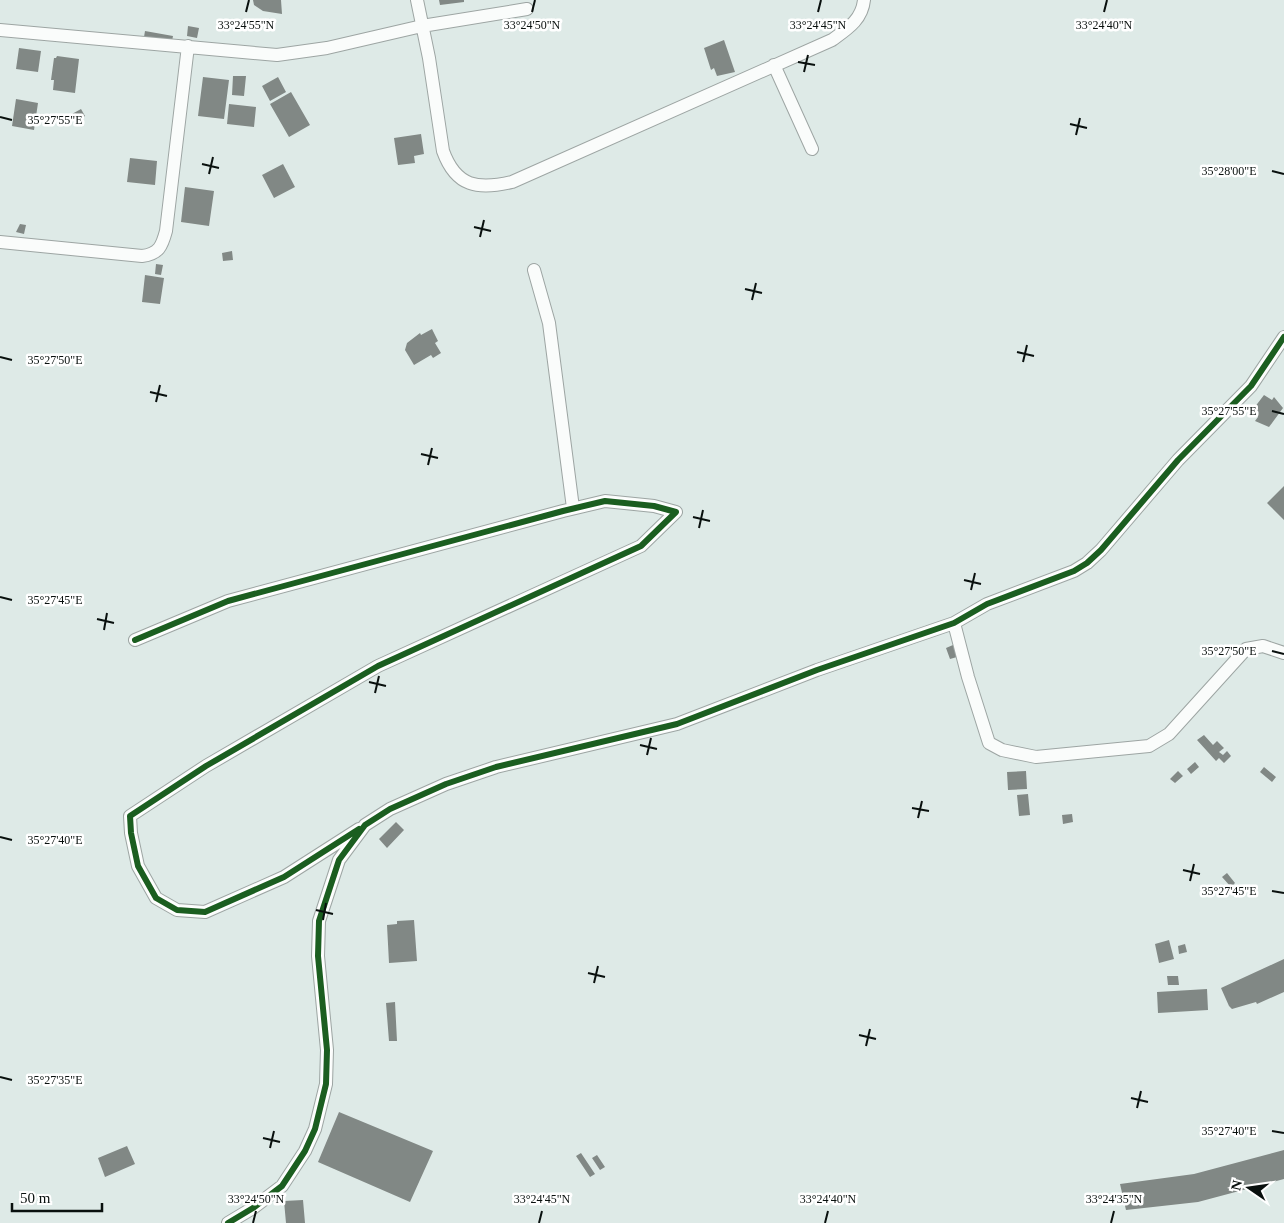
<svg xmlns="http://www.w3.org/2000/svg" width="1284" height="1223" viewBox="0 0 1284 1223" font-family="Georgia,serif">
<style>
.building{fill:#818885}
.lines{fill:none;stroke-linecap:round;stroke-linejoin:round}
.minor-casing{stroke:#9da5a3;stroke-width:14}
.minor{stroke:#fafcfb;stroke-width:12}
.cycleway-casing{stroke:#fff;stroke-width:9}
.cycleway{stroke:#1b5e20;stroke-width:6}
.ticks{fill:none;stroke:#09100e;stroke-width:2}
.ticks-label{font-size:12px;text-anchor:middle;fill:#09100e;stroke:#fff;stroke-width:5;stroke-linejoin:round;paint-order:stroke}
</style>
<rect width="100%" height="100%" fill="#deeae7"/>
<path class="building" d="M253,0H281L282,14L263,11L254,5Z
M439,0H464V2L440,5Z
M188,26L199,28L197,38L187,36Z
M145,31L173,36L172,41L144,37Z
M724,40L735,72L717,76L714,68L711,70L704,48Z
M19,48L41,51L38,72L16,69Z
M57,56L79,59L75,93L53,90L54,80H51L54,58H56Z
M233,76H246L244,96L232,95Z
M203,77L229,80L224,119L198,116Z
M278,77L286,92L270,101L262,86Z
M291,92L310,125L289,137L270,104Z
M16,99L38,103L34,130L12,126Z
M229,104L256,107L254,127L227,124Z
M81,109L85,116L76,121L72,114Z
M421,134L424,154L414,156L415,163L398,165L394,138Z
M130,158L157,161L155,185L127,182Z
M283,164L295,187L274,198L262,175Z
M185,187L214,191L209,226L181,222Z
M20,224L26,225L24,234L16,232Z
M232,251L233,260L223,261L222,253Z
M156,264L163,265L161,275L155,274Z
M145,275L164,278L160,304L142,302Z
M432,329L438,341L435,343L441,353L433,358L431,355L414,365L405,350L407,343L420,333L421,335Z
M1264,395L1272,400L1274,397L1283,408L1269,427L1255,421L1258,417L1251,412Z
M1284,486V520L1267,503Z
M953,645L957,657L950,659L946,648Z
M1204,735L1213,745L1217,741L1224,748L1219,752L1223,755L1227,751L1231,756L1224,763L1219,758L1216,761L1197,740Z
M1195,762L1199,767L1191,774L1187,769Z
M1264,767L1276,777L1272,782L1260,772Z
M1026,771L1027,789L1008,790L1007,772Z
M1178,771L1183,776L1175,783L1170,779Z
M1028,794L1030,815L1019,816L1017,795Z
M1072,814L1073,822L1063,824L1062,815Z
M396,822L404,830L387,848L379,839Z
M1227,873L1235,883L1231,887L1222,877Z
M414,920L417,961L389,963L387,925L397,924V921Z
M1169,940L1174,959L1159,963L1155,944Z
M1185,944L1187,952L1179,954L1178,946Z
M1284,959V992L1257,1004L1256,1002L1232,1009L1229,1006L1221,988Z
M1167,976H1178L1179,985H1168Z
M1207,989L1208,1010L1158,1013L1157,992Z
M395,1002L397,1041H389L386,1003Z
M339,1112L433,1151L410,1202L318,1162Z
M127,1146L135,1164L105,1177L98,1158Z
M1284,1150V1179L1198,1202L1126,1210L1120,1184L1194,1174Z
M581,1153L595,1174L590,1177L576,1156Z
M597,1155L605,1167L600,1170L592,1158Z
M303,1200L305,1223H286L284,1201Z"/>
<g class="lines">
<g class="minor-casing">
<path id="minor" d="M417,0L429,58L443,151C456,187 478,190 512,182L832,40C847,29 862,20 864,0
M0,30L277,55L327,48L422,26L527,9
M774,65L812,149
M0,242L142,256C159,254 162,246 166,231L188,46
M534,270L549,323L573,508
M954,623L968,677L989,743L1002,750L1036,757L1149,746L1169,734L1246,649L1263,646L1284,653
M135,640L228,601L563,511L605,501L654,506L676,512L641,546L378,666L206,766L130,816L131,833L138,866L156,898L177,910L205,912L284,877L359,829
M228,1223L253,1208L282,1186L305,1151L315,1129L326,1084L327,1050L318,956L319,921L339,860L365,825L390,809L446,784L496,767L677,724L817,670L954,623L987,604L1074,571L1087,563L1101,550L1178,460L1251,386L1284,337"/>
</g>
<use href="#minor" class="minor"/>
<g class="cycleway-casing">
<path id="cycleway" d="M135,640L228,601L563,511L605,501L654,506L676,512L641,546L378,666L206,766L130,816L131,833L138,866L156,898L177,910L205,912L284,877L359,829
M228,1223L253,1208L282,1186L305,1151L315,1129L326,1084L327,1050L318,956L319,921L339,860L365,825L390,809L446,784L496,767L677,724L817,670L954,623L987,604L1074,571L1087,563L1101,550L1178,460L1251,386L1284,337"/>
</g>
<use href="#cycleway" class="cycleway"/>
</g>
<path class="ticks" d="M246,12L249,0M532,12L535,0M818,12L821,0M1104,12L1107,0M798,62L815,65M804,72L808,55M0,117L12,120M1070,124L1087,128M1076,135L1080,118M202,164L219,168M1272,171L1284,174M209,174L213,157M474,227L491,231M480,237L484,220M745,289L762,293M752,300L756,283M1017,352L1034,356M0,357L12,360M1023,362L1027,345M150,392L167,396M156,402L160,385M1272,411L1284,414M421,454L438,458M428,465L432,448M693,517L710,521M699,528L703,510M964,580L981,584M971,590L975,573M0,597L12,600M97,619L114,623M104,630L107,613M1272,651L1284,654M369,682L386,686M375,693L379,676M640,745L657,749M647,755L651,738M912,808L929,811M918,818L922,801M0,837L12,840M1183,870L1200,874M1190,881L1194,864M1272,891L1284,893M316,910L333,914M323,920L326,903M588,973L605,977M594,983L598,966M859,1035L876,1039M866,1046L870,1029M0,1077L12,1080M1131,1098L1148,1102M1137,1108L1141,1091M1272,1131L1284,1133M263,1138L280,1142M270,1148L274,1131M253,1223L256,1211M539,1223L542,1211M825,1223L828,1211M1111,1223L1114,1211"/>
<g class="ticks-label">
<text x="246" y="29">33°24'55"N</text>
<text x="532" y="29">33°24'50"N</text>
<text x="818" y="29">33°24'45"N</text>
<text x="1104" y="29">33°24'40"N</text>
<text x="55" y="124">35°27'55"E</text>
<text x="1229" y="175">35°28'00"E</text>
<text x="55" y="364">35°27'50"E</text>
<text x="1229" y="415">35°27'55"E</text>
<text x="55" y="604">35°27'45"E</text>
<text x="1229" y="655">35°27'50"E</text>
<text x="55" y="844">35°27'40"E</text>
<text x="1229" y="895">35°27'45"E</text>
<text x="55" y="1084">35°27'35"E</text>
<text x="1229" y="1135">35°27'40"E</text>
<text x="256" y="1203">33°24'50"N</text>
<text x="542" y="1203">33°24'45"N</text>
<text x="828" y="1203">33°24'40"N</text>
<text x="1114" y="1203">33°24'35"N</text>
</g>
<g transform="translate(1249 1188) rotate(283)" stroke="#ffffff" stroke-width="4" paint-order="stroke">
<path d="M0-4L9 19L0 12L-9 19Z" fill="#09100e"/>
<text y="-8" font-size="14" font-weight="bold" text-anchor="middle" fill="#09100e">N</text>
</g>
<path d="M12 1203v8h90v-8" fill="none" stroke="#09100e" stroke-width="2.5"/>
<text x="20" y="1203" font-size="15" fill="#09100e" stroke="#ffffff" stroke-width="4" paint-order="stroke">50 m</text>
</svg>
